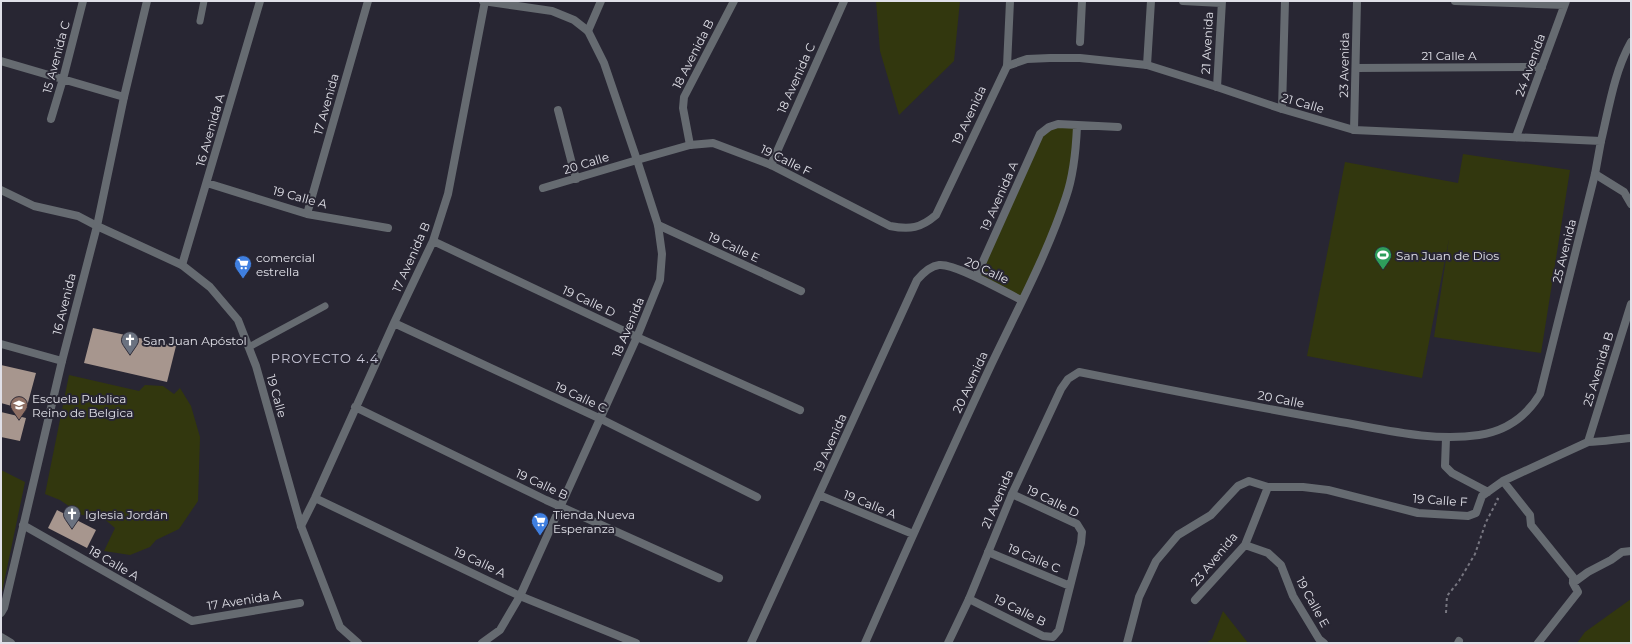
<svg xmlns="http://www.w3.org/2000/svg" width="1632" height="644" viewBox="0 0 1632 644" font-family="Montserrat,sans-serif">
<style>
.green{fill:#32370e}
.building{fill:#a7968e}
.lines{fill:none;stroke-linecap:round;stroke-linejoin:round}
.path{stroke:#777680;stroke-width:2;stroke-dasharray:3 3;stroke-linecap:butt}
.service{stroke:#666b71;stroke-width:7}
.minor{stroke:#666b71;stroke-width:8}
.tertiary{stroke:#666b71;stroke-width:8}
.labels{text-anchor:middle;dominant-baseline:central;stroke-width:4;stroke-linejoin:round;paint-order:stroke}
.street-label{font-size:12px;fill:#e0e0e8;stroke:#282633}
.poi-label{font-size:12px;fill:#e0e0e8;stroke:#282633;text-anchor:start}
.neighbourhood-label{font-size:13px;letter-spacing:1px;fill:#c5c4d5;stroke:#282633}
</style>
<rect width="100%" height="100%" fill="#282633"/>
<path class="green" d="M876,1H960L954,61L899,115L880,51Z
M1077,126L1066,196L1021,300L976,277L1036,143L1049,127Z
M1463,154L1570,170L1541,353L1434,337L1449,239L1422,378L1307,356L1345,162L1458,183Z
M69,375L139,391L145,385L163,386L174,394L180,388L191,406L200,437L198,501L179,529L156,540L150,547L130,555L104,551L115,528L102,517L82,515L60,500L45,494Z
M1,470L25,482L1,597Z
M1631,599V643H1577L1585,632Z
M1223,611L1248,643H1206L1212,639Z"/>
<path class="building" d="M93,328L176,346L167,382L84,363Z
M1,365L36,373L26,410L1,403Z
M1,412L26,418L20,441L1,437Z
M57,510L96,530L87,548L48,528Z"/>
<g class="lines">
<path class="path" d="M1446,613L1447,596L1459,581L1475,554L1486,522L1498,499L1496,498"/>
<path class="service" d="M200,21L204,1
M249,347L325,306"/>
<path class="minor" d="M1183,1L1221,3
M1455,1L1564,5
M588,31L601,1
M1080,42L1082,1
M1,61L124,97
M1147,65L1151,1
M1007,66L1010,1
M1356,68L1542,67
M1217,87L1222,1
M1282,109L1285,1
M558,110L576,179
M51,119L63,79L83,1
M1354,130L1357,1
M1516,137L1566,1
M1601,141C1609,108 1614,72 1631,42
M690,145L683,108L684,97L734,1
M771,165L844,1
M1595,174L1624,192L1631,204
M207,183L307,214L388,228
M543,188L637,160
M1,190L34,206L78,216L97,226
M307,214L368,1
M658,225L801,291
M433,241L637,337L800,410
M182,265L260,1
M976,277L1040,134L1049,127L1058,124L1118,127
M394,323L601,419L757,497
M1,344L62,361
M355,407L546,500L719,578
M1446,438L1445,466L1452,473L1488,492
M1588,442L1631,304
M1503,481L1530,515L1531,525L1573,577V583L1578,592L1538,643
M819,495L913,534
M315,498L520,596L636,643
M23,525L192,621L300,603
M301,526L315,498L394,323L433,241L448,194L485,1
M1245,545L1268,553L1281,565L1293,596L1319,639L1324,643
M988,552L1070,586
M1573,583L1588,572L1611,560L1622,552L1631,551
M969,599L1043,636L1053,637L1059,630L1081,543L1082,532L1077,524L1012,494
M1195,600L1245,545L1268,487
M751,643L917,280C923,273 930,266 939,265C955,263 1005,292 1021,300
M865,643C906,550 948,457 991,365C1017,310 1047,255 1066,197C1074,174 1076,150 1077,126
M1127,643L1139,597L1156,561L1178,535L1211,515L1238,486L1249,481L1268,487H1303L1328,490L1418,513L1468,516L1476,513L1482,496L1503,481L1588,442C1603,442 1616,439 1631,438
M1458,643L1459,641"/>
<path class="tertiary" d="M637,160L690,145L713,143L771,165L890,226C910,230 921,228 936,215L1007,66L1027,59L1050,58H1080L1147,65L1217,87L1282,109L1354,130L1601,141L1595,174L1540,394C1526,417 1505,431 1479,435C1431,442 1383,429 1335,421C1250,406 1164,389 1079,372L1068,379L1061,389L1012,494L969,599L948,643
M97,226L182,265L210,287L238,320L256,366L301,526L340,627L358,643
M1,613L4,608L62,361L97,226L124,97L147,1
M1,637L11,643
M482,643L500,630L520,596L637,337L660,280L662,254L658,225L637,160L604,63L588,31L574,20L552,11L483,1"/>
</g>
<defs>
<g id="stadium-pin" transform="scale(0.9)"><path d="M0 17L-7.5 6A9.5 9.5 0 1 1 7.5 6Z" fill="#2e9e5b" stroke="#282633"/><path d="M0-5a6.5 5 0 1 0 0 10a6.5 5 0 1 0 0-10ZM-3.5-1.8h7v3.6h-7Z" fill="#fff"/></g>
<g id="supermarket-pin" transform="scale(0.9)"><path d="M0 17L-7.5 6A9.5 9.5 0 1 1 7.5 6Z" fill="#3f7fe0" stroke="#282633"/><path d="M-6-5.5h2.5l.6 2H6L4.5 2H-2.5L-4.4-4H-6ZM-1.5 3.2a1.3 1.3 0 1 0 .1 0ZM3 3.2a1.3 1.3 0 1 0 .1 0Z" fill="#fff"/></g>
<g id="church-pin" transform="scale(0.9)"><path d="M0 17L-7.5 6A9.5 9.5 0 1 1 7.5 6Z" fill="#6b7280" stroke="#282633"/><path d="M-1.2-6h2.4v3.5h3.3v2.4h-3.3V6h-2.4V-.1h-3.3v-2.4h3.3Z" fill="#fff"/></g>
<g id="school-pin" transform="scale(0.9)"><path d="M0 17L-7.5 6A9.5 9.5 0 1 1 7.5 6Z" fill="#8d6e63" stroke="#282633"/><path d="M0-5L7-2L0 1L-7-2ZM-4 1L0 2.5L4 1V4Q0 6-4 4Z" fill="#fff"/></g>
</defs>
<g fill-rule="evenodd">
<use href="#stadium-pin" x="1383" y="255"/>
<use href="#supermarket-pin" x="243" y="264"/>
<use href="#church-pin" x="130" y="340"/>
<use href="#school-pin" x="19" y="405"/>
<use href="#church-pin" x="72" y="514"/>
<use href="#supermarket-pin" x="540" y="521"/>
</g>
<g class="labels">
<g class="street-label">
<text transform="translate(1207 43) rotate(-87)">21 Avenida</text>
<text transform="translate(693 54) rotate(-63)">18 Avenida B</text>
<text x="1449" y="55">21 Calle A</text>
<text transform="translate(56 57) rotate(-75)">15 Avenida C</text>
<text transform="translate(1344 65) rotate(-89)">23 Avenida</text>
<text transform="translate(1530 65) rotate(-70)">24 Avenida</text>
<text transform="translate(796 78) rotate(-66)">18 Avenida C</text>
<text transform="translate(1303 103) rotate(16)">21 Calle</text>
<text transform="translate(326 104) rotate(-74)">17 Avenida</text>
<text transform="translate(969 115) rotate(-65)">19 Avenida</text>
<text transform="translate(210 130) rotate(-74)">16 Avenida A</text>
<text transform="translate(786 160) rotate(26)">19 Calle F</text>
<text transform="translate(586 163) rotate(-17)">20 Calle</text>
<text transform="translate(999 196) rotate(-66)">19 Avenida A</text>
<text transform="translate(300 197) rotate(15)">19 Calle A</text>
<text transform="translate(734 247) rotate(25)">19 Calle E</text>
<text transform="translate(1564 251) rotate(-76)">25 Avenida</text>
<text transform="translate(411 257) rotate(-66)">17 Avenida B</text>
<text transform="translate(987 270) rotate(25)">20 Calle</text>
<text transform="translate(589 301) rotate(25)">19 Calle D</text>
<text transform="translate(64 304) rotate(-76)">16 Avenida</text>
<text transform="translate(628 327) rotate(-67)">18 Avenida</text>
<text transform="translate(1598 369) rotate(-73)">25 Avenida B</text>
<text transform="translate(970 382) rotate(-65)">20 Avenida</text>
<text transform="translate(277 396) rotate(74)">19 Calle</text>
<text transform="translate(581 397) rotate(25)">19 Calle C</text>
<text transform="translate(1281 399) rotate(11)">20 Calle</text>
<text transform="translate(830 443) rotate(-66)">19 Avenida</text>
<text transform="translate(542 484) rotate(25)">19 Calle B</text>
<text transform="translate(997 499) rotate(-67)">21 Avenida</text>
<text transform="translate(1440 500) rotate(4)">19 Calle F</text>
<text transform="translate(1053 501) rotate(26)">19 Calle D</text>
<text transform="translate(870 504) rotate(22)">19 Calle A</text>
<text transform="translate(1034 558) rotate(23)">19 Calle C</text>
<text transform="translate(1214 559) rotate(-50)">23 Avenida</text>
<text transform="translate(480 562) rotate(25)">19 Calle A</text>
<text transform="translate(114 563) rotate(30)">18 Calle A</text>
<text transform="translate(244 600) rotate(-9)">17 Avenida A</text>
<text transform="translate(1313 602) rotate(61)">19 Calle E</text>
<text transform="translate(1020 610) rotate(26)">19 Calle B</text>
</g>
<g class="poi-label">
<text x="1396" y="255">San Juan de Dios</text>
<text x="256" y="257">comercial<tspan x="256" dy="14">estrella</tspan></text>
<text x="143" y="340">San Juan Apóstol</text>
<text x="32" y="398">Escuela Publica<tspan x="32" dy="14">Reino de Belgica</tspan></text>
<text x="85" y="514">Iglesia Jordán</text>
<text x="553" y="514">Tienda Nueva<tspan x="553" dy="14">Esperanza</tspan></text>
</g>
<g class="neighbourhood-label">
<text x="325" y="358">PROYECTO 4.4</text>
</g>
</g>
<rect width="1632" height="644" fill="none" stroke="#e0e0e8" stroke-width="4"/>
</svg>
